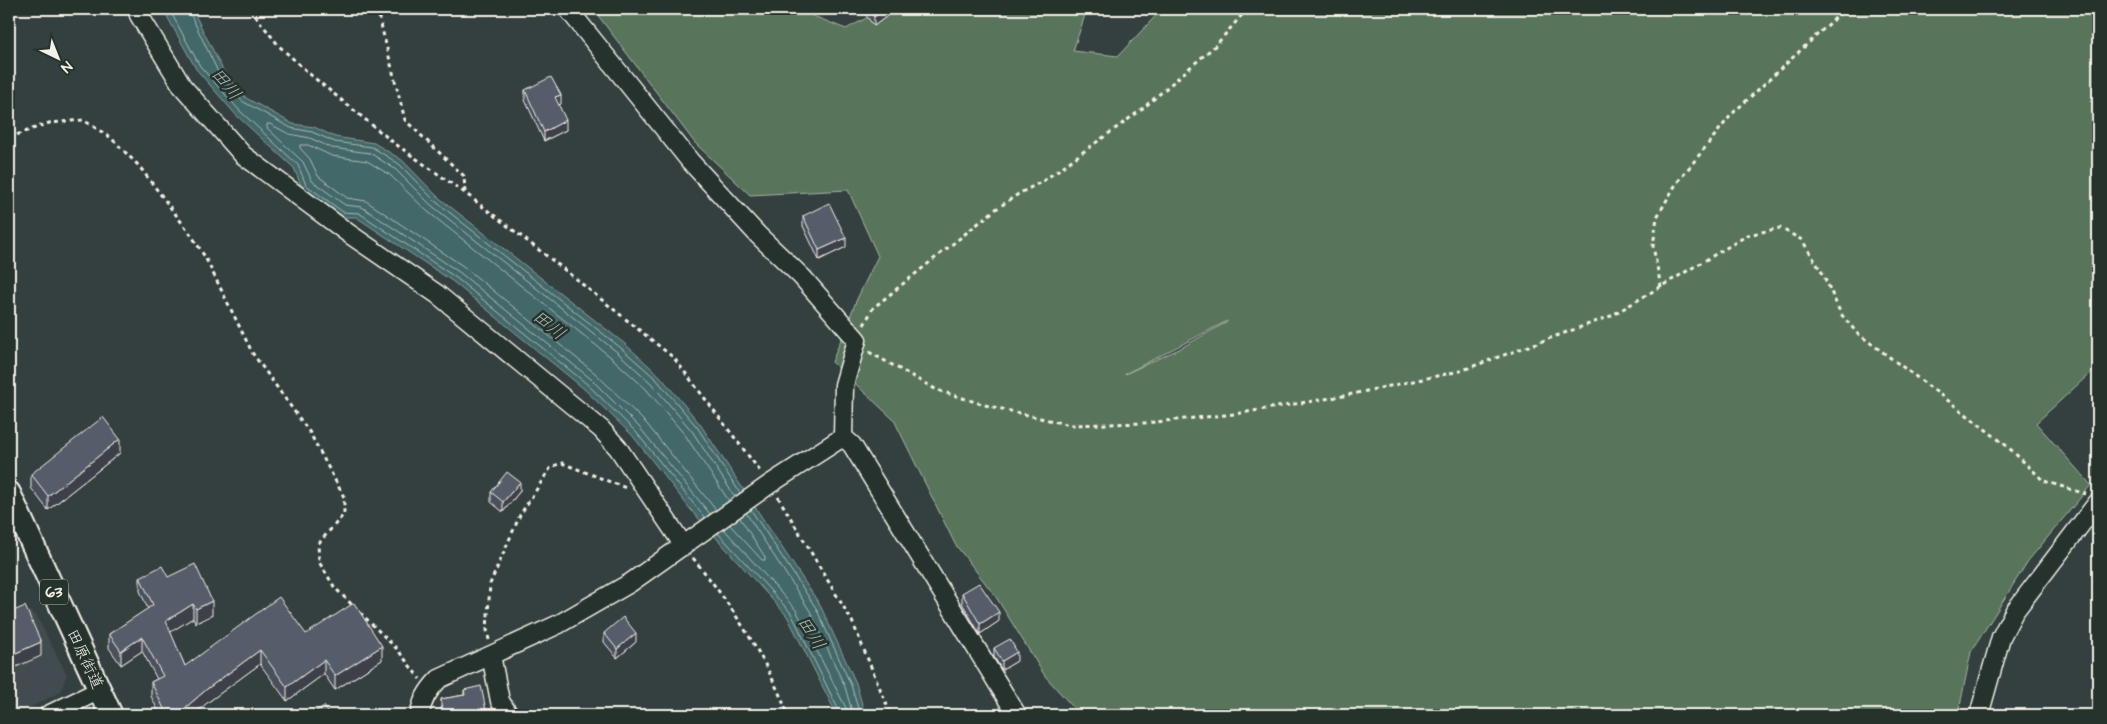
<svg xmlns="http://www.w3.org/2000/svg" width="2107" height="724" viewBox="0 0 2107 724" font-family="'Architects Daughter','Klee One',sans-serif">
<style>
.built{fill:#424c4f}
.green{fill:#58755c;stroke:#a6b3a2;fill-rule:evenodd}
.water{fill:#436769;stroke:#8a9e9c}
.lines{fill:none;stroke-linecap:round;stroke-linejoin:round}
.shore{stroke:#adbab5;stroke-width:1}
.minor-casing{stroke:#f4f1e8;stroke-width:21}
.major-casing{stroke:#f4f1e8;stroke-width:26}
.path{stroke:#f4f1e8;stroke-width:3;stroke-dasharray:4 4;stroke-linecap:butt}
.minor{stroke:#26332d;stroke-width:18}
.major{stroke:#26332d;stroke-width:22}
.wall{fill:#4a505b;stroke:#f4f1e8}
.shaded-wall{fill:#3c414a;stroke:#f4f1e8}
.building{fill:#565d6a;stroke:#f4f1e8}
.labels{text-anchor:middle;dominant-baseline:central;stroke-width:5;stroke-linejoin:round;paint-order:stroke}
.shield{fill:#26332d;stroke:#b6b8b0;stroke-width:1}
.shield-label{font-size:15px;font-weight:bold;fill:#f4f1e8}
.street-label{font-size:16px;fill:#f4f1e8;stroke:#26332d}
.water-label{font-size:18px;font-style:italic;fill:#adbab5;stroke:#26332d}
</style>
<rect width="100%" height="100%" fill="#34403f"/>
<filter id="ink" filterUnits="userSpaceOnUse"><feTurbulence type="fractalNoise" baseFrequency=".02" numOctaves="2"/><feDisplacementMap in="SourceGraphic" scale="10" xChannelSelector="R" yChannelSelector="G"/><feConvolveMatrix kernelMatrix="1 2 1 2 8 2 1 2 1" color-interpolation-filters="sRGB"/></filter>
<g filter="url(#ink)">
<path class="built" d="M29,611L36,615L67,675L60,692L16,715H9V618Z"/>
<path class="green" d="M593,9H796L846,29L883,9H1087L1073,51L1118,56L1162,9H2098V366L2036,423L2091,485L2028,561L1971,652L1958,715H1080L1045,676L996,597L955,544L894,420L832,362L857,299L878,256L848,190L750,195L695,143ZM1227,322L1179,349L1125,374L1227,321Z"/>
<path class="water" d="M163,9H192L224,72L246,98L293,124L314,127L335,137L374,143L402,160L438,197L625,344L660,376L700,424L820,605L856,683L865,715H837L787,616L691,510L632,435L583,388L452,281L356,217H342L302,188L294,168L236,115L196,69Z"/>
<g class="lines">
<path class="shore" d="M169,9L200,66L240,111L298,165L306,185L343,212L359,213L455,277L587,384L636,432L705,518
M188,9L219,74L242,101L291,128L312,132L335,142L372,147L399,164L435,201L621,348L656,379L697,427L740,493
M716,510L646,423L596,374L463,266L366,201L347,198L318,176L310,159L300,148V145H308L332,156L367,161L390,175L427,211L612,358L646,389L685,435L729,501
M751,510L816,608L851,685L860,715
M746,513L810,611L845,687L853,715
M710,514L640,428L591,379L459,272L362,207L345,205L312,181L303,162L267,128V124H270L289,134L310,138L332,148L370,153L395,169L431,205L617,352L651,383L692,431L735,497
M730,525L762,560H765V557L740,518
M724,529L796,610L846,708L847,715
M718,533L791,613L841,715"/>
<g class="minor-casing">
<path id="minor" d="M137,9L139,15L182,86L243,155L348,233L437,294L601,429L618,448L684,546
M843,437L852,445L1017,715
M491,655L500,701L509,715
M48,715L100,690
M420,715C421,700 429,689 439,679L559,624L630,583L770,484L843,437L844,385L857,340L802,277L758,235L690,161L568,9
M1979,715L2001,637L2014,612L2098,502"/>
</g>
<g class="major-casing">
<path id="major" d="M9,493L111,715"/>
</g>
<path class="path" d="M250,9L279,46L312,76L394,143L465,193L561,267L674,358L760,471
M377,9L405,120L464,176L465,193
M9,135H16L49,123L83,120L110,137L139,166L192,236L205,257L253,354L310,433L344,497V514L318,544L319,562L335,588L397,649L420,679
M1661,287L1653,246L1657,217L1676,184L1732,114L1845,9
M864,325L873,308L996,209L1020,193L1043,181L1141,110L1216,45L1247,9
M869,352L937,390L985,405L1070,425L1145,423L1235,414L1343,396L1460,371L1611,316L1748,235L1780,228L1802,240L1823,274L1841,314L1857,333L1954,405L2007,446L2044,481L2086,494
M778,497L852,621L891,715
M693,558C732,606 766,657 788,715
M489,640L487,630L490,584L520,515L551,467L562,463L626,488"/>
<use href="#minor" class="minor"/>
<use href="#major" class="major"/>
</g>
<path class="wall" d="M861,9H896L874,26Z
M525,90L561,104L559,105L566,130L544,141L525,100Z
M803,216L846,247L819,260L803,226Z
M120,453L48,510L31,488V474Z
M520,491L503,512L491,502V492Z
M140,577H168L212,615L196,623L193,618L170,632L185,666L306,634L382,660L335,690L324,674L287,701L260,664L207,703L193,715H160L151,696V682L157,679L142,651L121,665L109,648V634L148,609L140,591Z
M962,593L999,621L980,634L962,603Z
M604,633L636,642L617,658L604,642Z
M994,648L1017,661L1002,670L994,657Z
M464,690L487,715H442L441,708V699L464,695Z"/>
<path class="shaded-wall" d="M884,9H896L874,26V17Z
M561,95V104L555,107V97Z
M566,120V130L544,141V132Z
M846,238V247L819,260V250Z
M120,439V453L48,510V496Z
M520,482V491L503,512V502Z
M212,601V615L196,623V609Z
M193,604V618L166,635V621Z
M999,612V621L980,634V624Z
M636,633V642L617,658V649Z
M142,637V651L121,665V651Z
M41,642V656L9,670V656Z
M382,646V660L335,690V676Z
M260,650V664L207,703L193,715H177L207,689Z
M1017,652V661L1002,670V661Z
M324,660V674L287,701V687Z"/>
<path class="building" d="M867,9H884L874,17Z
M551,77L561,95L555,97L566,120L544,132L525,90Z
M829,203L846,238L819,250L803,216Z
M103,417L120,439L48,496L31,474Z
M507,472L520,482L503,502L491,492Z
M195,564L212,601L196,609L193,604L166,621L185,666L279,597L306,634L354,603L382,646L335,676L324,660L287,687L260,650L207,689L177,715H167L151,682L163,676L142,637L121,651L109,634L153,605L140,577L162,566L168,577Z
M979,583L999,612L980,624L962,593Z
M25,606L41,642L9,656V613Z
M623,617L636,633L617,649L604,633Z
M1010,639L1017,652L1002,661L994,648Z
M481,686L487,715H444L441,699L465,695L464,690Z
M324,706L330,715H310Z
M80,710L83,715H69Z"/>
</g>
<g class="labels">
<rect class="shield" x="40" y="579.5" width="28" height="25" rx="4"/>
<g class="shield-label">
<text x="54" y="592">63</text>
</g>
<g class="street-label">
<text transform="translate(85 659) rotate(65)">田原街道</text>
</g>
<g class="water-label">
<text transform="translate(226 84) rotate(50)">田川</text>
<text transform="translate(549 325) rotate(39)">田川</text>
<text transform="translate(811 633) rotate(58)">田川</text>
</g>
</g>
<rect width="2107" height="724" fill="none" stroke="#26332d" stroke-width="30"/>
<rect x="15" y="15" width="2077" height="694" fill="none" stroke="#f4f1e8" stroke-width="2" filter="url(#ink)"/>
<g transform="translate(58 58) rotate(137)" stroke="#26332d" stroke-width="4" paint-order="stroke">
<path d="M0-4L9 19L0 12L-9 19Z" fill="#f4f1e8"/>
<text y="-8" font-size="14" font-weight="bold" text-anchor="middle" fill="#f4f1e8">N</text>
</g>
</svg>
